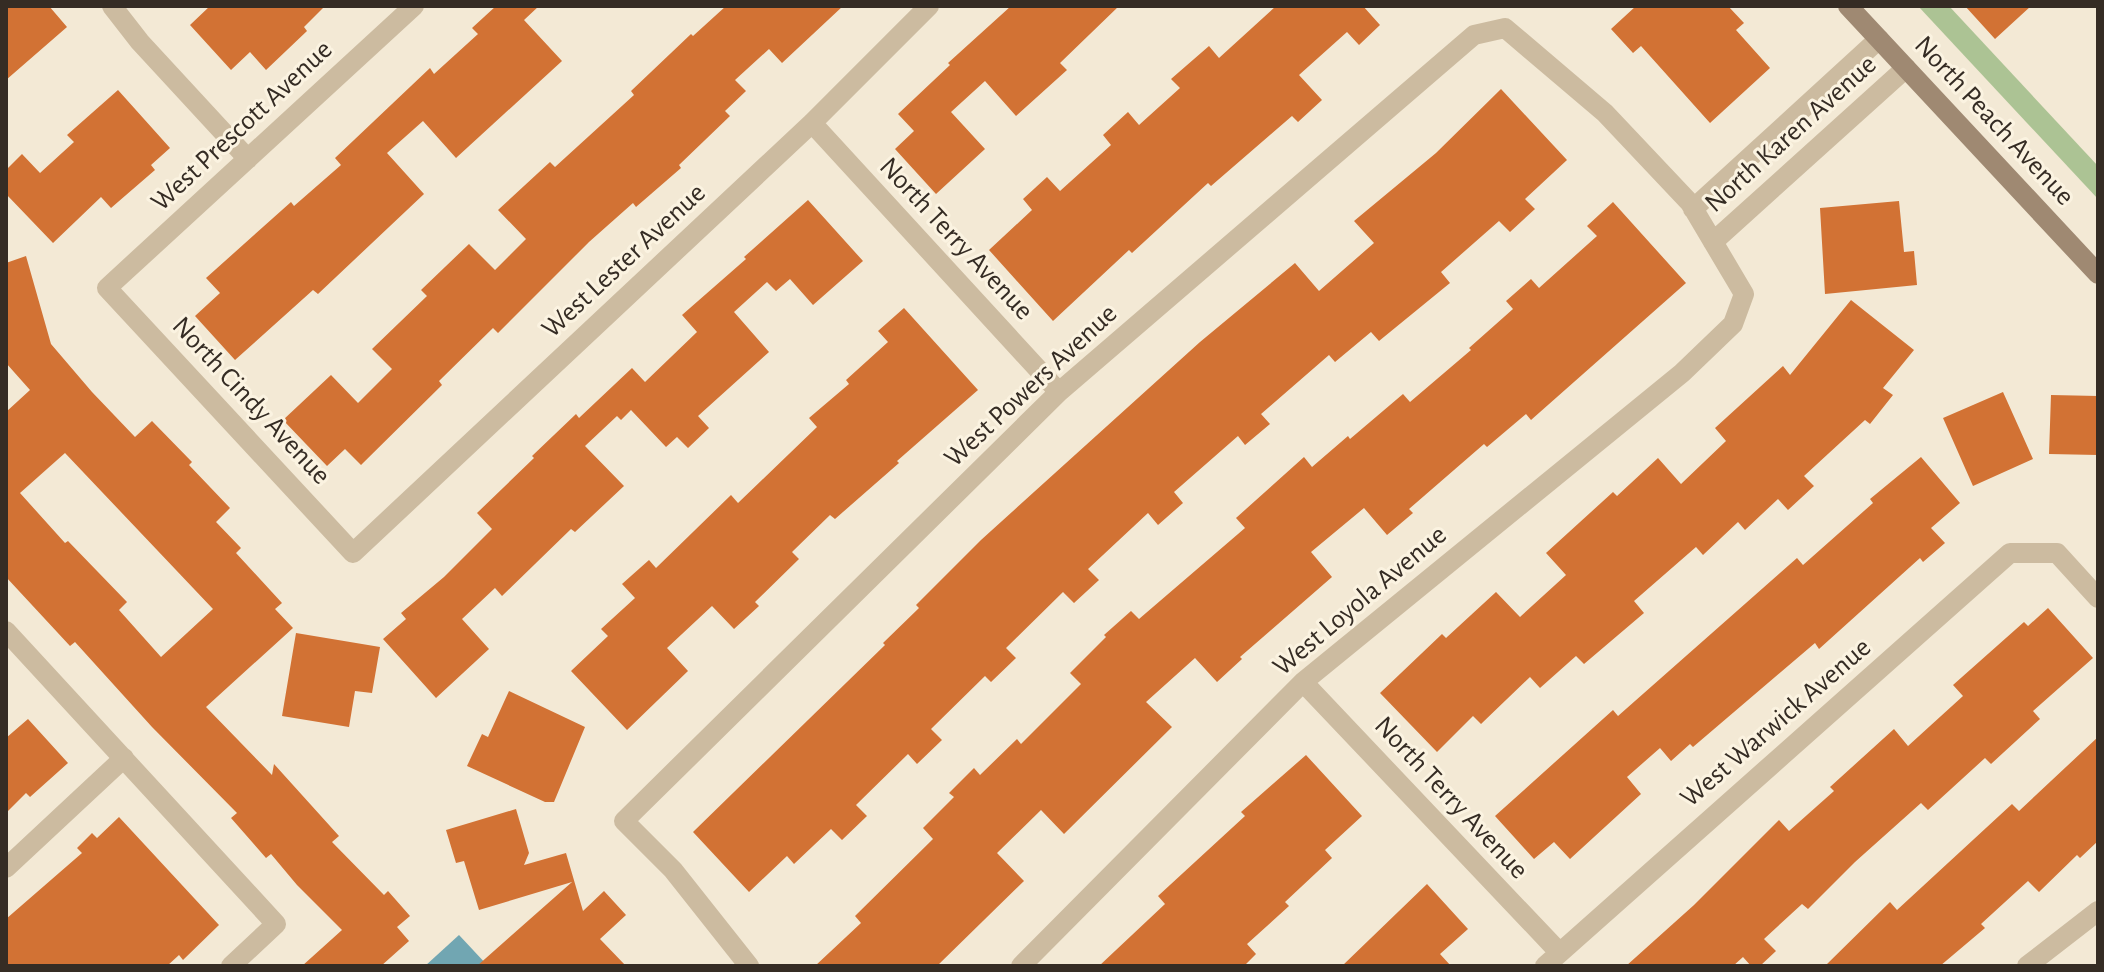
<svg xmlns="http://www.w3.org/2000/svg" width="2104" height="972" viewBox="0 0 2104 972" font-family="'Alegreya Sans',sans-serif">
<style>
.green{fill:#acc394}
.water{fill:#71a6b2}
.building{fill:#d27234;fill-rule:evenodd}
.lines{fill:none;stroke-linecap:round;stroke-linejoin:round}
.street{stroke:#ccbba0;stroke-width:20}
.secondary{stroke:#9f8972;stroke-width:20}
.labels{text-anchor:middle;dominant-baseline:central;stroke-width:6;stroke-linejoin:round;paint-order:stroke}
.street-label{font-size:28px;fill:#352c24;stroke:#fbf3e1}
</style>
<rect width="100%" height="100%" fill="#f3e9d5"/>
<path class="green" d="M1918,6H1949L2098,166V199Z"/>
<path class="water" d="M459,935L488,966H425Z"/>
<path class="building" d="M6,6H49L67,27L6,80Z
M210,6H325L304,27L307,31L266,70L250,52L231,70L190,25Z
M496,6H539L524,20L562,61L456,158L423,121L387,153L424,194L318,294L313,290L235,360L195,316L220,293L206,278L291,202L294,206L341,165L335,158L430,68L434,74L478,34L472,28Z
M726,6H843L782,63L769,49L735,80L746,91L725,111L730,116L679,165L681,168L636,207L633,203L589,242L498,333L493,328L439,381L442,385L361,465L345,449L327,466L283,420L331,375L358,403L392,369L372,349L427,296L421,290L469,244L495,270L526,239L498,210L550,162L555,167L634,95L631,91L691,34L693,36Z
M1011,6H1119L1060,63L1067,70L1016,116L985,81L951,112L985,149L936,194L895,149L914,131L898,114L950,65L948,63Z
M1276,6H1363L1380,25L1359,45L1347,32L1299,75L1322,100L1298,122L1292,116L1211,186L1208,183L1132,253L1129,250L1053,321L989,250L1032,210L1023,199L1047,177L1060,191L1111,145L1103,135L1128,112L1139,125L1180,88L1171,79L1209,46L1219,58Z
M1636,6H1728L1744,23L1736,30L1770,68L1710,123L1641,46L1633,53L1611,29Z
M1965,6H2031L1995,39Z
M1501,89L1567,160L1525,199L1535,209L1510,232L1499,221L1441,272L1450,283L1379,341L1371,332L1335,362L1329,355L1261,414L1270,424L1245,445L1238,436L1174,492L1183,503L1158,525L1148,513L1088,569L1099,580L1074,603L1063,592L1006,648L1016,658L991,682L985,676L931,729L942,740L917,764L908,754L856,805L867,816L842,840L831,829L794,864L787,856L749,892L693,832L885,645L883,643L919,608L916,605L981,540L1200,342L1295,263L1319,291L1374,243L1354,221L1436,153Z
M118,90L170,148L151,165L155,170L111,208L101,197L53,243L6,194V170L22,154L40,173L74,142L67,135Z
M808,200L863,261L813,305L790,279L776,291L767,282L734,312L769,352L698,416L709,428L688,448L677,437L666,447L631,410L621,420L617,416L585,446L624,486L575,532L571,529L502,596L495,588L462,619L489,649L436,698L383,639L406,619L401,613L444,577L492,529L477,513L534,458L532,456L576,414L579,418L632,368L645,382L697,332L682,315L746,259L744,257Z
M1899,201L1904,252L1914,251L1917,285L1825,294L1820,208Z
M1613,202L1686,283L1531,420L1526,414L1487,447L1484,444L1409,509L1413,513L1387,535L1364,508L1311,552L1332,577L1240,657L1242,659L1217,682L1195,658L1146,702L1172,727L1064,834L1041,810L997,853L1024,881L937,966H815L861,923L855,916L933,839L923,828L954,797L949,793L974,768L980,775L1017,739L1021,744L1081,684L1070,673L1106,637L1104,635L1131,611L1139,619L1245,528L1236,518L1304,457L1312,467L1348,436L1350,439L1403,394L1410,402L1471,350L1469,348L1513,309L1506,301L1531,279L1539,288L1597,236L1587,226Z
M26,256L51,344L92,392L135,437L152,421L192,462L189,465L230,508L216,522L241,548L236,553L282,603L275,609L293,628L206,707L272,775L274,764L339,836L332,842L384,895L388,891L410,916L397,927L409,941L381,966H302L342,930L297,885L271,854L266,858L231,818L237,813L152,727L75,642L70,646L6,577V412L30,390L6,363V263ZM65,453L213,609L161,657L119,610L127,602L68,541L65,543L20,493Z
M1851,300L1914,350L1883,388L1893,395L1870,424L1865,420L1804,476L1814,486L1788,510L1778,499L1745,530L1738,522L1703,555L1696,547L1634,601L1644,613L1584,664L1576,656L1540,688L1530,677L1481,724L1473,716L1437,752L1380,693L1442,634L1446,638L1496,592L1520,617L1566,575L1546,553L1613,492L1617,496L1658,458L1681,484L1726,441L1715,428L1783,366L1790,375Z
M904,308L978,390L897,461L899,463L835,519L830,515L792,552L799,559L755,602L759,606L734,629L712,606L667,648L688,671L627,730L571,671L608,636L601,629L635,598L622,584L649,560L656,568L731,495L738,503L817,427L809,418L849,384L846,380L888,342L878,331Z
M2003,392L2033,459L1973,486L1943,418Z
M2051,395L2098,396V455L2049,454Z
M1921,457L1960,503L1931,528L1945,543L1923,562L1920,558L1819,649L1815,643L1693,747L1690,744L1671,761L1660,748L1627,777L1641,794L1570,859L1554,842L1534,859L1495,816L1613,710L1618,716L1797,558L1803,565L1873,503L1870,499Z
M2048,608L2093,658L2033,711L2040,719L1991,764L1985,758L1928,810L1921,803L1855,862L1808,909L1802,904L1764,939L1776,951L1760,966H1751L1743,957L1733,966H1626L1694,905L1779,820L1789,831L1834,791L1830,787L1894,729L1908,746L1963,696L1953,685L2024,622L2028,626Z
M296,633L380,647L372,693L355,691L349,727L282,716Z
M509,691L585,727L554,802H545L467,766L482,734L488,737Z
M28,719L68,763L30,797L26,793L6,813V738Z
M2098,737V841L2080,858L2077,855L2039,892L2028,881L1981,924L1985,928L1940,966H1825L1890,902L1897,910L2012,804L2019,811Z
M1306,755L1362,816L1325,850L1332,858L1285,902L1289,906L1247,944L1256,954L1244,966H1099L1165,904L1158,896L1245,816L1241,812Z
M516,809L529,853L524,865L566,853L583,911L604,891L626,915L600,939L626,966H477L572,882L479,910L464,861L456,863L446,830Z
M119,817L219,925L183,960L179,955L167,966H6V919L82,853L77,848L92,833L97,838Z
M1427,884L1468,929L1440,954L1451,966H1342Z"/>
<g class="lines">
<path class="street" d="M112,6L140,42L248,159
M414,6L107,288L353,553L812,123L929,6
M812,123L1059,392
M1693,209L1879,39
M1713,242L1906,68
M6,631L276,924L231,966
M1303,682L1559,952
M6,868L124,758
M749,966L673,870L624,821L1059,392L1474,35L1505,28L1605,113L1690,203L1744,294L1733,324L1682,373L1303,682L1021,966
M1545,966L2010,553H2057L2098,598
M2027,966L2098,911"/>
<path class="secondary" d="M1848,6L2098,274"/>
</g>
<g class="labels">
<g class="street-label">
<text transform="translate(1994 121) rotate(47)">North Peach Avenue</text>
<text transform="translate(242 126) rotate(-43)">West Prescott Avenue</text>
<text transform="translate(1791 134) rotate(-42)">North Karen Avenue</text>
<text transform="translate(956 239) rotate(47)">North Terry Avenue</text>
<text transform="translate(624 261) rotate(-43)">West Lester Avenue</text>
<text transform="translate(1031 386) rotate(-43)">West Powers Avenue</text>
<text transform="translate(251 401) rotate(47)">North Cindy Avenue</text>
<text transform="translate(1360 601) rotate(-40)">West Loyola Avenue</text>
<text transform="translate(1776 723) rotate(-41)">West Warwick Avenue</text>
<text transform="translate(1451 798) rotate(47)">North Terry Avenue</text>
</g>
</g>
<rect width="2104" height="972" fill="none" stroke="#352c24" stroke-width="16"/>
</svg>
